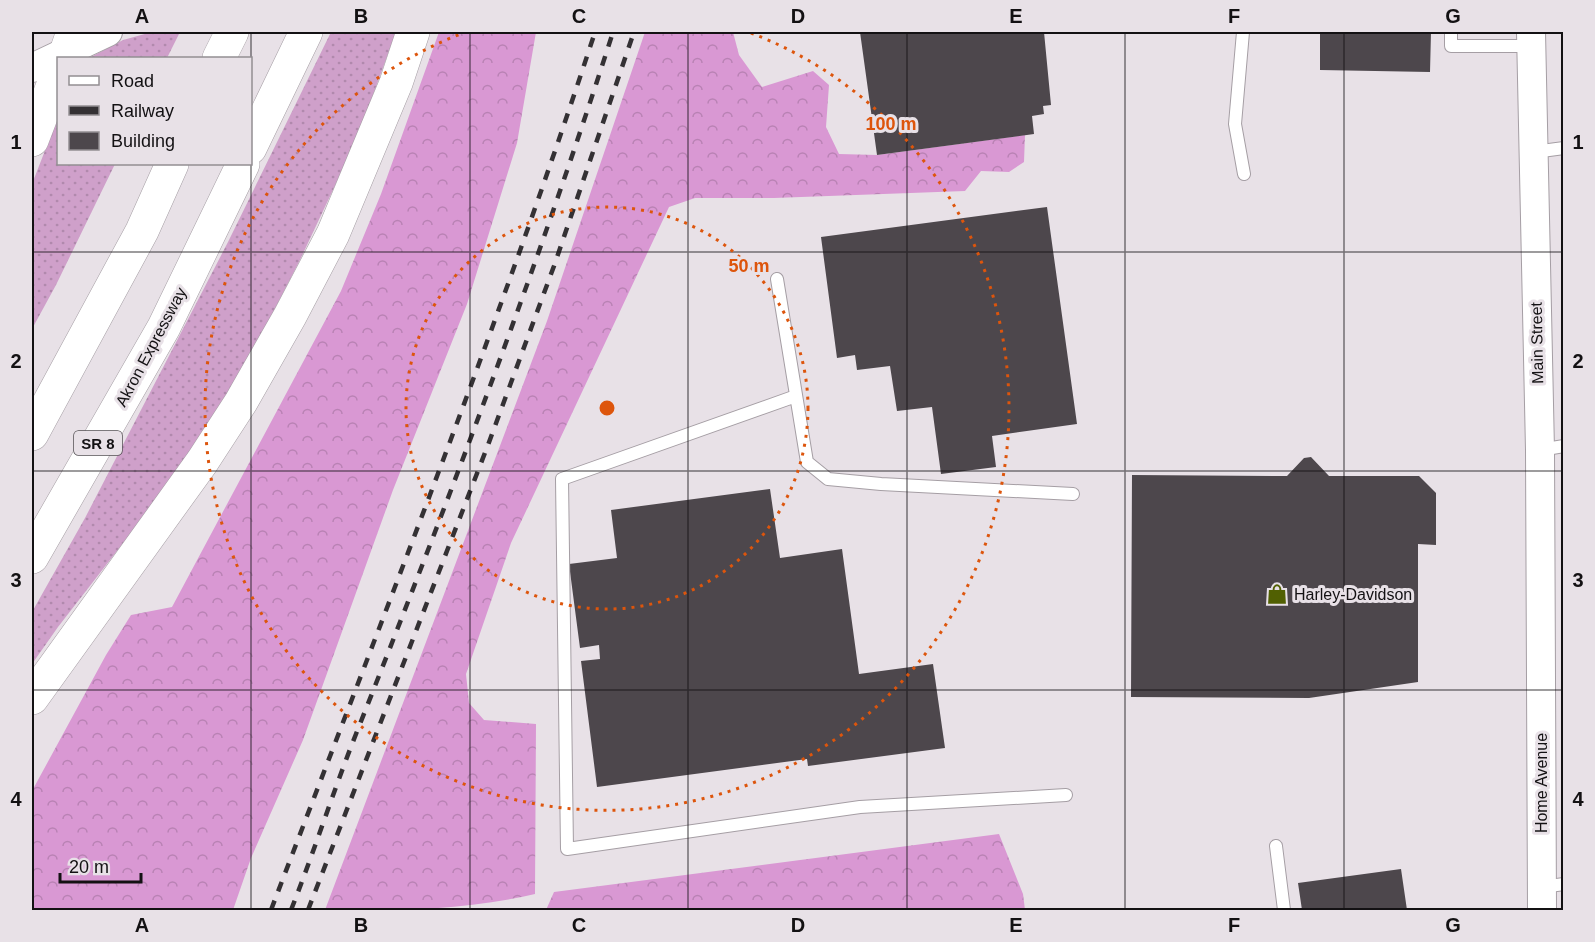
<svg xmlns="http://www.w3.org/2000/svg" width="1595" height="942" viewBox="0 0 1595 942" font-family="Helvetica,sans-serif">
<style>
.grass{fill:url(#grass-dots)}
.forest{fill:url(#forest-crowns)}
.building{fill:#4d474c}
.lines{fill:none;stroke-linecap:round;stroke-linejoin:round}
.service-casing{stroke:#a59ea4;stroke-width:14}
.tertiary-casing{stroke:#a59ea4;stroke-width:30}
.motorway-casing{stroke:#a59ea4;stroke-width:34}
.service{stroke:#fff;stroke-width:12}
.tertiary{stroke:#fff;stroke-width:28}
.motorway{stroke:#fff;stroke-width:33}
.rail{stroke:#343134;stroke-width:4.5;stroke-dasharray:10 10;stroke-linecap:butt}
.grid{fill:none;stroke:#131113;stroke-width:1.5;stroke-opacity:0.55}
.ring{fill:none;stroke:#dd550c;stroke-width:3;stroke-dasharray:3 6}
.labels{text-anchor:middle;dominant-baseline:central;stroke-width:6;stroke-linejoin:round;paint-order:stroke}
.shield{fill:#e8e1e7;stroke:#534f53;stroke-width:1.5}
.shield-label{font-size:15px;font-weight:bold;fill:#131113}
.street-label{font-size:16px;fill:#131113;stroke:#e8e1e7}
.poi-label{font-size:16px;fill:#131113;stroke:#e8e1e7;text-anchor:start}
.centre{fill:#dd550c;stroke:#e8e1e7;stroke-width:3}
.ring-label{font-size:18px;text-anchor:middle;font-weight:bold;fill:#dd550c;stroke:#e8e1e7;stroke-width:6;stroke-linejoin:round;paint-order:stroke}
.neatline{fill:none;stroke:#131113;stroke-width:2}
.grid-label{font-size:20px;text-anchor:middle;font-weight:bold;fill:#131113}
</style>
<defs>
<pattern id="grass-dots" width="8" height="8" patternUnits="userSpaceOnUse" patternTransform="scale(1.5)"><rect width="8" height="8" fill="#cfa0ca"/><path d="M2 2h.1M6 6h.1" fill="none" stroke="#b189ad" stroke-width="1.8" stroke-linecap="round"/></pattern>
<pattern id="forest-crowns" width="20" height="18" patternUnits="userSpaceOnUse" patternTransform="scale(1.5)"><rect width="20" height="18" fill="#d998d3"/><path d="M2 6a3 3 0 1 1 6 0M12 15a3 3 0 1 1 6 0" fill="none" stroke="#b982b4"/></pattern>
</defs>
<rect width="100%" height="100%" fill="#e8e1e7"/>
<path class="grass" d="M152,32H180L167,58H89L123,40Z
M331,32H396L357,139L299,262L244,369L169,484L58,627L32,664V612L85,518L228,242Z
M58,117V164H115L56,285L32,329V184Z"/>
<path class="forest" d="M439,32H536L517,143L467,304L393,490L303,740L251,858L233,910H32V791L106,655L131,615L172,607L341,291L381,194Z
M645,32H733L739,55L762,87L813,71L829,85L826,127L839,154L877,155L1025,135L1024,162L1009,172L981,171L965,191L774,198H695L669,207L511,543L466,674L469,703L484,720L536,724L535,894C466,910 396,911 325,910L547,321Z
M999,834L1023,894L1025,910H546L554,892Z"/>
<path class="building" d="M860,32H1044L1051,105L1043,106L1044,114L1032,116L1034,134L877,155Z
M1320,32H1431L1430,72L1320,70Z
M1047,207L1077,424L992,436L996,467L941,474L932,407L897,411L890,366L857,370L855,355L837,358L821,237Z
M1311,457L1329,476H1419L1436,493V545L1418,544V682L1309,698L1131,697L1132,475L1287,476L1304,458Z
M770,489L780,558L842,549L859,674L933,664L945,748L808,766L807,759L597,787L581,661L600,659L599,645L580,648L569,564L617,558L611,510Z
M1401,869L1407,910H1302L1298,883Z"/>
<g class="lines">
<g class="service-casing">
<path id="service" d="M1243,32L1235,124L1244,174
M1451,32V46H1531
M1534,152L1564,148
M777,279L807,462L828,479L881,484L1073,494
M796,396L562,479L567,849L860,807L1066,795
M1540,450L1564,446
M1276,846L1284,910
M1542,887L1564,884"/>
</g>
<g class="tertiary-casing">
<path id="tertiary" d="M1531,32L1540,450L1542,910
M32,68L108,32"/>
</g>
<g class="motorway-casing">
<path id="motorway" d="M64,58L73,32
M219,58L232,32
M32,140L58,72
M250,148L306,32
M32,434L142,231L172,164
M32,557L164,327L243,164
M32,698L202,462L241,402L290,316L333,234L396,83L413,32"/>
</g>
<use href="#service" class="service"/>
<use href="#tertiary" class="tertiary"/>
<use href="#motorway" class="motorway"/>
<path class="rail" d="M271,910C382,619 498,328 595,32
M291,910C314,852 333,792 356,734C448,502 537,269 613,32
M308,910L488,445L554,266L634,32"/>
</g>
<path class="grid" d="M251,32V910M470,32V910M688,32V910M907,32V910M1125,32V910M1344,32V910M32,252H1564M32,471H1564M32,690H1564"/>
<g class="ring">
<circle cx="607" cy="408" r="201"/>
<path d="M751 33A402 402 0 1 1 463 33"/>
</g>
<defs>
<g id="shop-bare" transform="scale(1.62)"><path d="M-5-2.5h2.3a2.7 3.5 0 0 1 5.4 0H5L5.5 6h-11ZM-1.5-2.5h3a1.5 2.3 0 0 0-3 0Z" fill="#516002" stroke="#e8e1e7" stroke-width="2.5" paint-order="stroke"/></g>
</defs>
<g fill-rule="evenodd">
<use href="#shop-bare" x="1277" y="594"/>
</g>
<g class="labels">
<rect class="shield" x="74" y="431" width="48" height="24" rx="4.5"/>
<g class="shield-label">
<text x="98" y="443">SR 8</text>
</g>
<g class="street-label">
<text transform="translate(1537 343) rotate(-91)">Main Street</text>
<text transform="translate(151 347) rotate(-62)">Akron Expressway</text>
<text transform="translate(1541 783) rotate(-90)">Home Avenue</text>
</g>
<g class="poi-label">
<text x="1294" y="594">Harley-Davidson</text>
</g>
</g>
<circle cx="607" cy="408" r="9" class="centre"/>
<g class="ring-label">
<text x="891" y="130">100 m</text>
<text x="749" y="272">50 m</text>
</g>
<rect width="1595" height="942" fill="none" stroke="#e8e1e7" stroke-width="66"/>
<rect x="57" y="57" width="195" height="108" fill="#e8e1e7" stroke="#938e92" stroke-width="1.5"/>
<rect x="69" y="76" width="30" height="9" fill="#ffffff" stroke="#938e92" stroke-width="1.5"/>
<text x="111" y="87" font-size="18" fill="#131113">Road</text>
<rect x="69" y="106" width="30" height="9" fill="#343134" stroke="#938e92" stroke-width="1.5"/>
<text x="111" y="117" font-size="18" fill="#131113">Railway</text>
<rect x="69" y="132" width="30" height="18" fill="#4d474c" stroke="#938e92" stroke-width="1.5"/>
<text x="111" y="147" font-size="18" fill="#131113">Building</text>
<path d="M60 873v9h81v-9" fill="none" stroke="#131113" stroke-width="3"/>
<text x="69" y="873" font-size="18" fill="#131113" stroke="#e8e1e7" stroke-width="4.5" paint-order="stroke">20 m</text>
<rect x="33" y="33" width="1529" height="876" class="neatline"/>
<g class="grid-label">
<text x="142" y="23">A</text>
<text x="361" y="23">B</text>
<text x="579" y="23">C</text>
<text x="798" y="23">D</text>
<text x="1016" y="23">E</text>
<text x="1234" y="23">F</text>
<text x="1453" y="23">G</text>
<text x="16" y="149">1</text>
<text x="1578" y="149">1</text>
<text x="16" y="368">2</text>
<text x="1578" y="368">2</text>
<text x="16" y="587">3</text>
<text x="1578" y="587">3</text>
<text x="16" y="806">4</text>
<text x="1578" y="806">4</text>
<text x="142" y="932">A</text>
<text x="361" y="932">B</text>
<text x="579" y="932">C</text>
<text x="798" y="932">D</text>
<text x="1016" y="932">E</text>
<text x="1234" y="932">F</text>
<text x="1453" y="932">G</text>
</g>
</svg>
